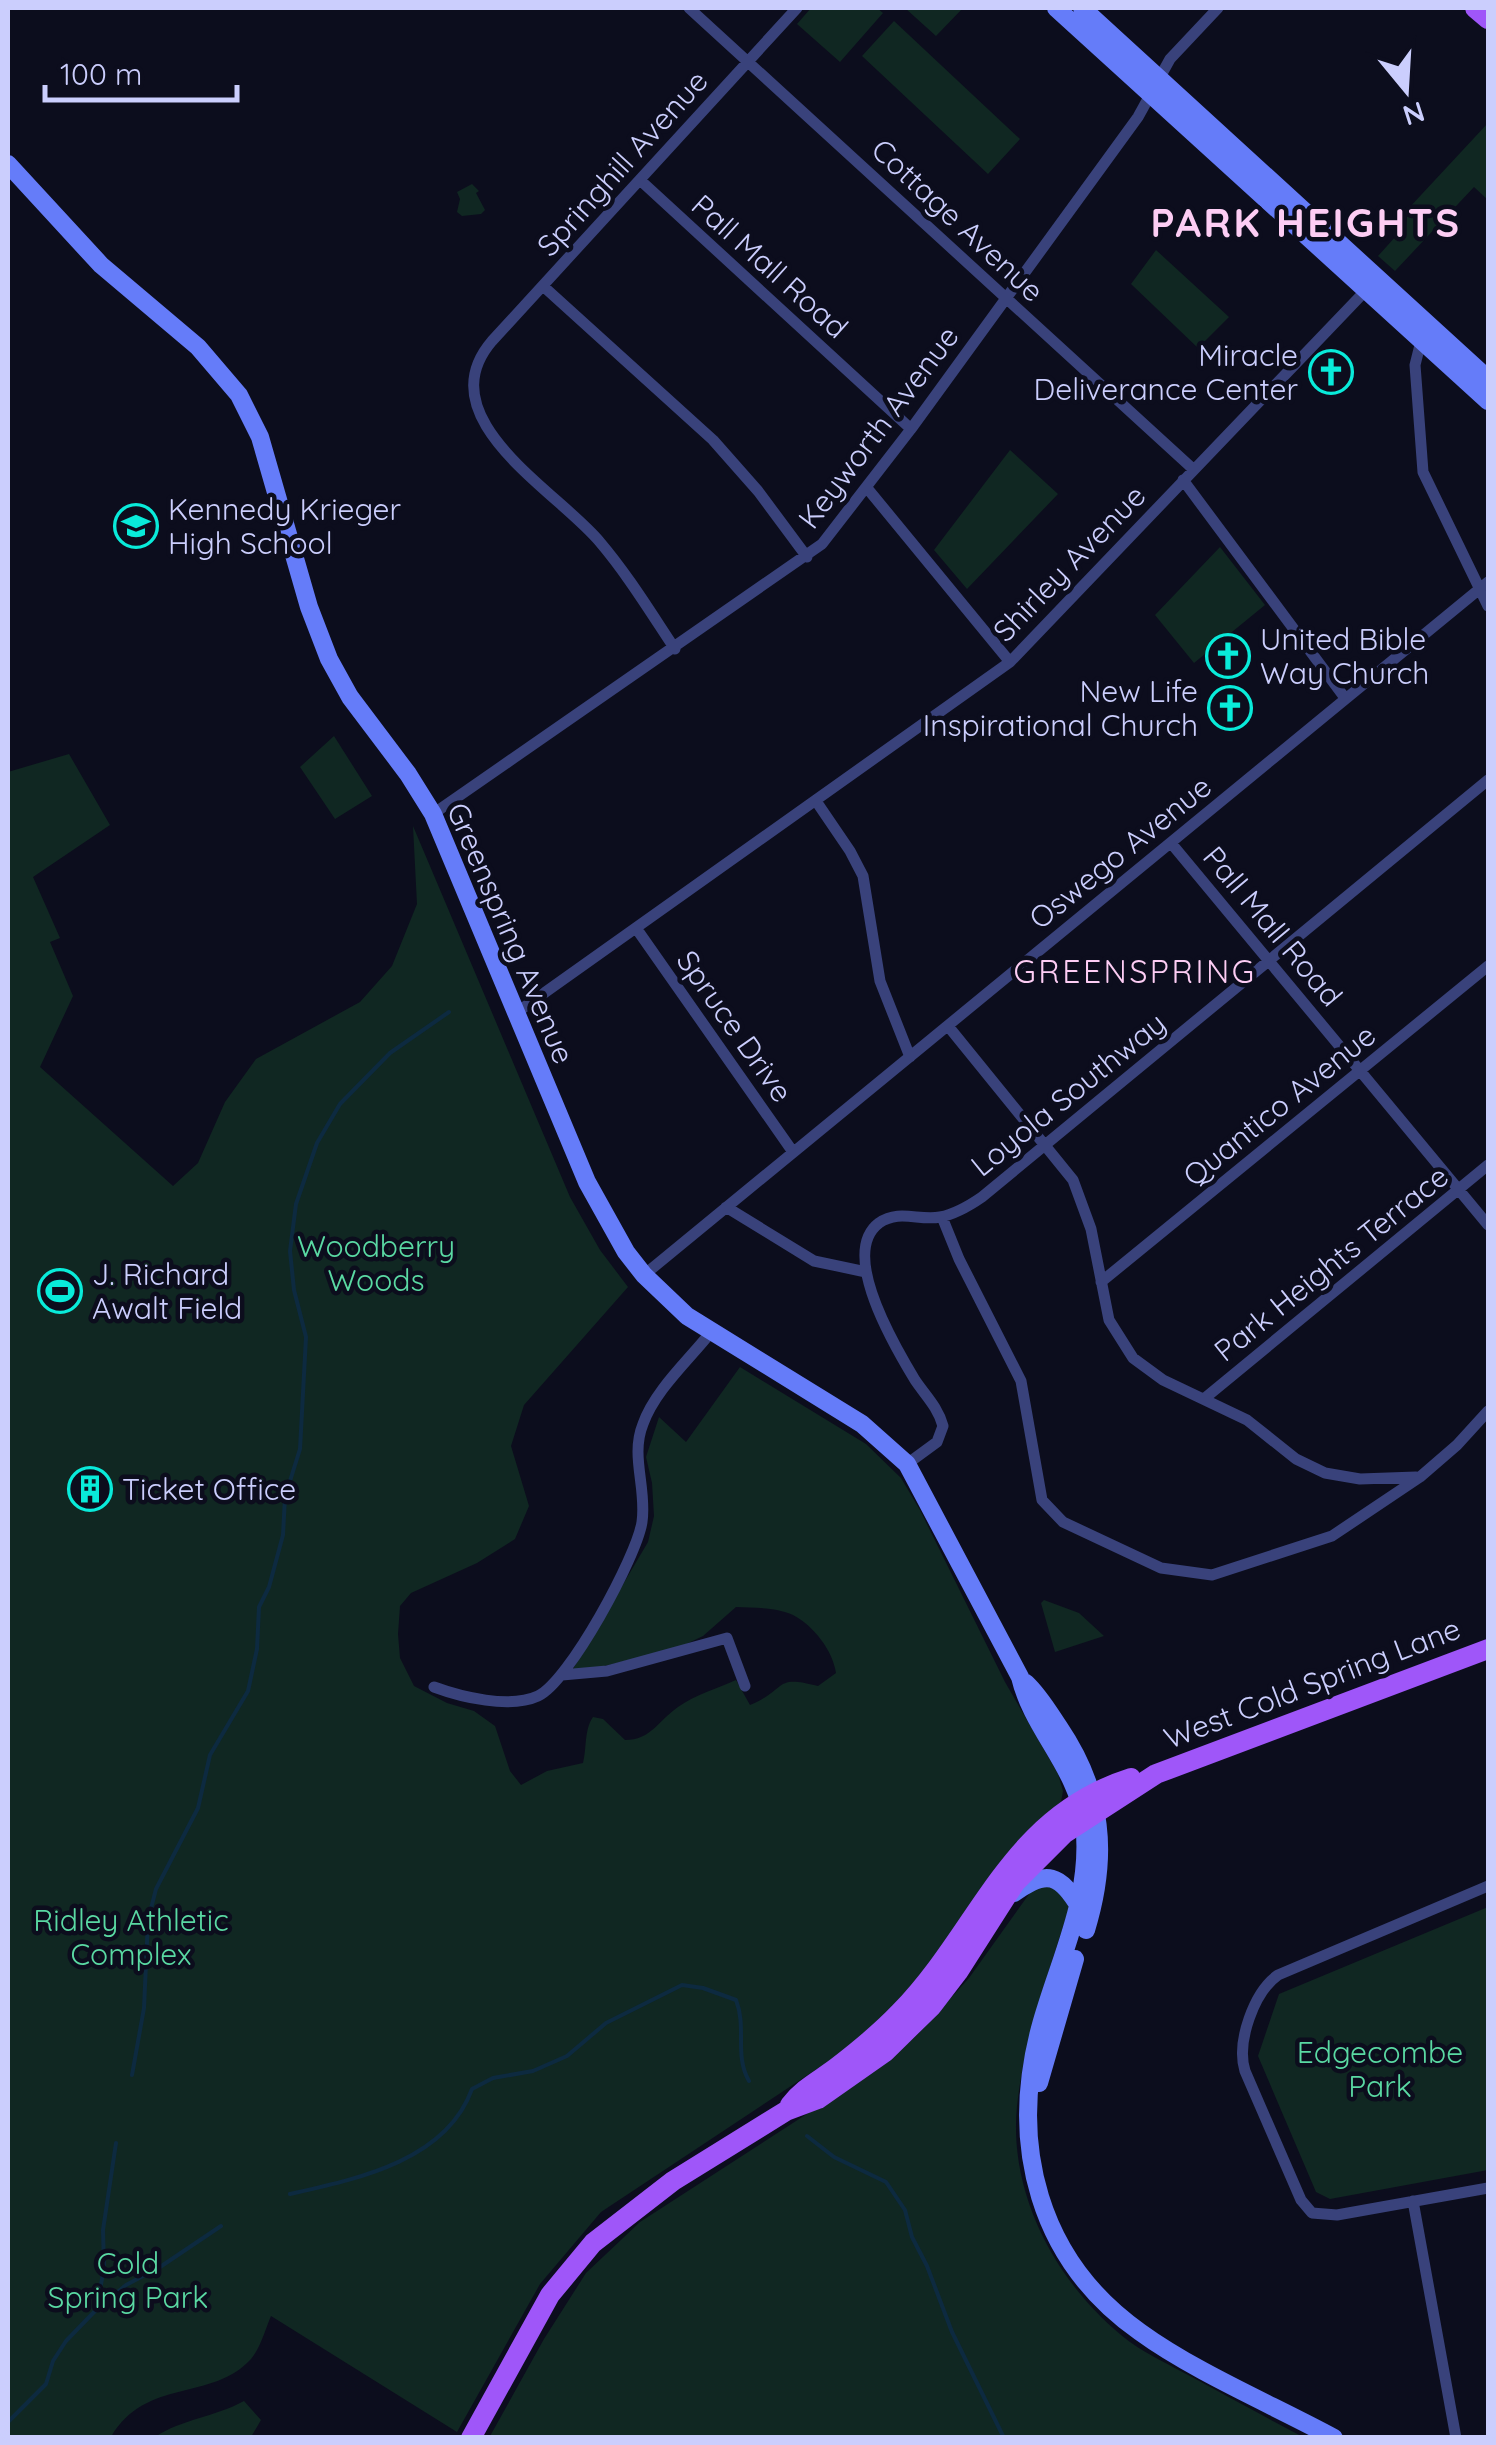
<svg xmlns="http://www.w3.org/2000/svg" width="1496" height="2445" viewBox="0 0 1496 2445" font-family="Quicksand,sans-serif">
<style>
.green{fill:#102722}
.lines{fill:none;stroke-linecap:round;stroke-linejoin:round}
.stream{stroke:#0d2a40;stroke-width:4}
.minor{stroke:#39427b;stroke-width:11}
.secondary{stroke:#657cf9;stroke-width:18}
.primary{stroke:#9f56f9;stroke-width:20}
.labels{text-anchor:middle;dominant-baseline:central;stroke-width:9;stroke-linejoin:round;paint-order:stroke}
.street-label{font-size:30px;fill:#cbcefd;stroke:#0c0d1d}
.poi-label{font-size:30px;fill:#cbcefd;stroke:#0c0d1d;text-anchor:start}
.park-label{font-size:30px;fill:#5ad9a3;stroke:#0c0d1d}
.neighbourhood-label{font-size:32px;letter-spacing:2.5px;fill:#fdcdf4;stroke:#0c0d1d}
.district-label{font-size:40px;font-weight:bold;letter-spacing:2.5px;fill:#fdcdf4;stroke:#0c0d1d}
</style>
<rect width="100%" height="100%" fill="#0c0d1d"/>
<path class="green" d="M811,8H877L883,13L840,62L797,24Z
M905,8H963L936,36Z
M894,21L1020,139L988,174L862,56Z
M1488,123V200L1474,187L1395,271L1378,256L1406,225L1408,209Z
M472,184L479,191L476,193L485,210L481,214L462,216L457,212L460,199L457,192Z
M1156,250L1229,317L1198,348L1131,284Z
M1010,450L1058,494L967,589L934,550Z
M1220,547L1265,605L1194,663L1155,615Z
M334,736L372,796L335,819L300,767Z
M69,754L110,825L33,877L60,938L50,942L73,996L40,1067L173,1186L198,1163L225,1102L256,1059L360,1002L392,966L417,904L413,826L570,1197L600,1250L628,1287L524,1405L511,1446L529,1506L515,1539L477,1563L411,1593L400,1606L398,1634L400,1658L414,1686L447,1703L474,1711L495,1726L510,1771L521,1785L547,1771L583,1763C587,1748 584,1730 593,1717L603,1719L625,1740C651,1740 658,1721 678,1707C695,1695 718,1688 736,1680L750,1705C788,1689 773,1674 818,1686L836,1673C833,1651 814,1626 793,1615C776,1607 754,1608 736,1607L703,1636L678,1648L580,1672L573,1669L648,1542L654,1516L652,1483L646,1457L659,1417L686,1442L740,1367L866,1444L901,1478L920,1510L1005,1682L1058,1774L1063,1791L1061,1802L1001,1866L910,1991L853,2045L601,2212L540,2284L457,2432L271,2316C265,2330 261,2347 251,2359C212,2402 146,2377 111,2437H8V772Z
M1044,1600L1079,1613L1104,1636L1055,1652L1041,1603Z
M1041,1885C1058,1887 1062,1893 1069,1908C1049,1972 1024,2038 1017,2106C1008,2197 1059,2288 1130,2342C1148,2355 1170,2365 1190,2376C1227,2396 1265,2417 1303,2437L489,2438L544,2339L586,2273L640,2222L867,2075L915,2037L969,1978L1032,1890Z
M1488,1907V2170L1330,2199L1316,2192L1258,2056L1279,1994Z
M244,2401L261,2420L251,2437H155C182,2419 215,2417 244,2401Z"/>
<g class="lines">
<path class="stream" d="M132,2075L144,2008L148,1920L156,1889L198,1808L210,1755L248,1691L257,1649L259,1607L269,1587L283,1535L285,1497L300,1449L306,1337L294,1290L290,1251L296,1204L317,1143L340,1104L390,1053L449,1012
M807,2136L834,2157L886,2182L905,2210L912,2237L927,2266L952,2332L1004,2438
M290,2194C357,2179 446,2161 472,2089L493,2078L533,2071L567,2056L606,2023L682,1985L703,1988L736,2000C747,2028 734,2055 749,2081
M97,2306L104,2268L103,2230L116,2143
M8,2422L46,2384L53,2361L66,2341L96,2310L126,2285L160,2267L221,2226"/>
<path class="minor" d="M689,8L1193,469
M640,180L911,429
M543,286L713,440L758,491L807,557
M1422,337L1415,365L1423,472L1488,606
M1183,480L1345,698
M867,488L1010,662
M675,649C651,613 628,575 599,541C556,490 426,418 492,341L797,8
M816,801L850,851L863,876L880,981L910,1057
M433,814L822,544L911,429L1138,117L1170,59L1218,8
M1171,843L1488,1225
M636,928L793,1152
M516,1013L1010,662L1371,285
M948,1026L1073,1180L1091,1229L1109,1320L1133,1358L1163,1380L1247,1420L1296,1459L1325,1473L1360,1479L1416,1477
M726,1207L814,1261L866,1272
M942,1217L959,1259L1021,1381L1042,1500L1063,1522L1161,1568L1212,1575L1332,1536L1420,1477L1457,1445L1488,1411
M644,1275L1488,582
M1101,1282L1488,966
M1205,1398L1488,1165
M907,1464L937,1442L943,1426C938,1407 925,1395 915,1380C895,1347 839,1253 879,1223C899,1209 919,1221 940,1217C956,1214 969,1206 982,1197L1488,780
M562,1675L607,1671L727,1638L745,1686
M434,1687C461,1697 510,1709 538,1696C569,1682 637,1556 642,1522C647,1488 630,1456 643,1424C655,1390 689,1360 711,1332
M1488,1886L1278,1975C1254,1992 1236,2042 1245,2071L1301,2200L1312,2213L1337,2215L1488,2188
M1413,2201L1456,2438"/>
<path class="secondary" d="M1056,8L1488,401
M1082,8L1488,379
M8,164L101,265L198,347L239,395L260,437L309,607L329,659L350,697L408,774L433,814L587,1182L626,1252L644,1275L687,1316L862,1424L907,1464L1020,1677C1032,1729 1078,1769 1084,1822C1093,1897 1059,1958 1040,2028C1009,2145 1038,2260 1140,2332C1195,2372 1273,2405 1334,2438
M1026,1683C1039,1695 1049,1712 1059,1727C1103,1792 1109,1855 1086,1930
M1014,1893C1047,1869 1060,1874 1080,1908
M1039,2083L1075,1959"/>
<path class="primary" d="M1475,8L1488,19
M790,2105C803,2088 820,2080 837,2067C859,2050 881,2032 900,2012C981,1929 1008,1817 1131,1778
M471,2438L550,2295L593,2243L673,2181L786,2111L818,2099L885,2052L932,2006L958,1972L1015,1883L1065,1833L1156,1774L1488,1649"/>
</g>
<defs>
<g id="church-ring" transform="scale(2.25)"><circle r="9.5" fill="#0c0d1d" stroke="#09ebda" stroke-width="1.5"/><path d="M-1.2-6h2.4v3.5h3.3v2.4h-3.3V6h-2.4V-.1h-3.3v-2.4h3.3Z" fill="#09ebda"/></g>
<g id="school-ring" transform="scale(2.25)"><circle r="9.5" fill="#0c0d1d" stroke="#09ebda" stroke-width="1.5"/><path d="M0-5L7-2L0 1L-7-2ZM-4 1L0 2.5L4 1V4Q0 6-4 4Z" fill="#09ebda"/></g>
<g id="stadium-ring" transform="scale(2.25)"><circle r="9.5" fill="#0c0d1d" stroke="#09ebda" stroke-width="1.5"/><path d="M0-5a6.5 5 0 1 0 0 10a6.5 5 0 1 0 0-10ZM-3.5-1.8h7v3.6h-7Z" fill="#09ebda"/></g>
<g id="building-ring" transform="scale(2.25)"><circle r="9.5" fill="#0c0d1d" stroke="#09ebda" stroke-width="1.5"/><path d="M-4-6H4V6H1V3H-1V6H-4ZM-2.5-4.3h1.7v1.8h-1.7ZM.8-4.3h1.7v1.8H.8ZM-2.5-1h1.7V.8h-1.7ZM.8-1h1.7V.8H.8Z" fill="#09ebda"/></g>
</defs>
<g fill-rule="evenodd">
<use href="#church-ring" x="1331" y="372"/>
<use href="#school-ring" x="136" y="526"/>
<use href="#church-ring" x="1228" y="656"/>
<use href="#church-ring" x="1230" y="708"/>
<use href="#stadium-ring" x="60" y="1291"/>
<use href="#building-ring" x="90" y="1489"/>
</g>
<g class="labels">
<g class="street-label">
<text transform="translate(622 163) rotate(-48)">Springhill Avenue</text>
<text transform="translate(958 220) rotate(43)">Cottage Avenue</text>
<text transform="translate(770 266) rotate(42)">Pall Mall Road</text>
<text transform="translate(878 427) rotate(-53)">Keyworth Avenue</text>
<text transform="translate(1069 563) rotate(-46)">Shirley Avenue</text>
<text transform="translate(1120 852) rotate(-39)">Oswego Avenue</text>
<text transform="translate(1273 926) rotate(50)">Pall Mall Road</text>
<text transform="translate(511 933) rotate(67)">Greenspring Avenue</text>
<text transform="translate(735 1026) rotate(55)">Spruce Drive</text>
<text transform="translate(1068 1094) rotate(-39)">Loyola Southway</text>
<text transform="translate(1279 1105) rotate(-39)">Quantico Avenue</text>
<text transform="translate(1331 1263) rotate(-39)">Park Heights Terrace</text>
<text transform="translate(1312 1683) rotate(-21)">West Cold Spring Lane</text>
</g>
<g class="poi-label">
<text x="1298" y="355" text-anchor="end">Miracle<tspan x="1298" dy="34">Deliverance Center</tspan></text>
<text x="168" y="509">Kennedy Krieger<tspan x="168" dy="34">High School</tspan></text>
<text x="1260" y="639">United Bible<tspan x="1260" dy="34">Way Church</tspan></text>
<text x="1198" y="691" text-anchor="end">New Life<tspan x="1198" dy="34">Inspirational Church</tspan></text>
<text x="92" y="1274">J. Richard<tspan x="92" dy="34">Awalt Field</tspan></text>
<text x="122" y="1489">Ticket Office</text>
</g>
<g class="park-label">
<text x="376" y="1246">Woodberry<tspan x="376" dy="34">Woods</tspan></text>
<text x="131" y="1920">Ridley Athletic<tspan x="131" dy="34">Complex</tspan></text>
<text x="1380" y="2052">Edgecombe<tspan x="1380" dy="34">Park</tspan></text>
<text x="128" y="2263">Cold<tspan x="128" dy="34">Spring Park</tspan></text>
</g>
<g class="neighbourhood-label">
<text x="1135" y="971">GREENSPRING</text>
</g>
<g class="district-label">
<text x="1306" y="222">PARK HEIGHTS</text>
</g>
</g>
<rect width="1496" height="2445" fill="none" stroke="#cbcefd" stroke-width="20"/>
<g transform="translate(1406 90) rotate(162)" stroke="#0c0d1d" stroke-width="8" paint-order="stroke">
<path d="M0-8L18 38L0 25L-18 38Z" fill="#cbcefd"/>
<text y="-15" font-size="28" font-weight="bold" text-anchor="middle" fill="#cbcefd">N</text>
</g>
<path d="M45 85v15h192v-15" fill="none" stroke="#cbcefd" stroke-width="5"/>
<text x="60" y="85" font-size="30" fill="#cbcefd" stroke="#0c0d1d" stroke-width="8" paint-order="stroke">100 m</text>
</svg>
